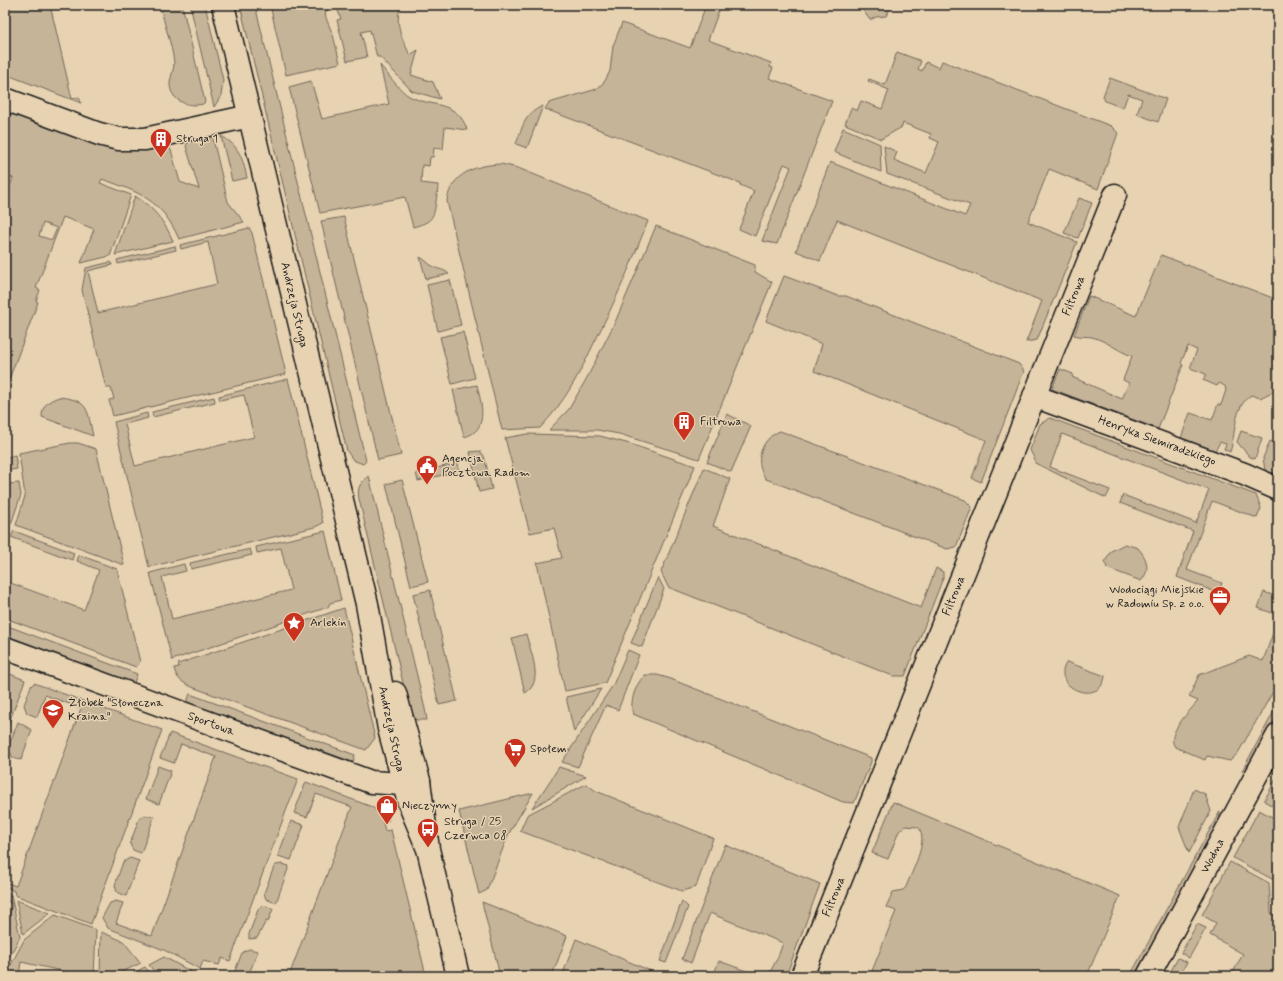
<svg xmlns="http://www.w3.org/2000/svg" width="1283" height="981" viewBox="0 0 1283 981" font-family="Mynerve,sans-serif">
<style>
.green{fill:#c6b499;stroke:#71685a;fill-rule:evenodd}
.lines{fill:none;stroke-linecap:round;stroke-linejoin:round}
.street-casing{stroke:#1c1c1c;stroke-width:25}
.secondary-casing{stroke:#1c1c1c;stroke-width:25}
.street{stroke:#e7d2b1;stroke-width:22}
.secondary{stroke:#e7d2b1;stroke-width:22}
.labels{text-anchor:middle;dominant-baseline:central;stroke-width:3;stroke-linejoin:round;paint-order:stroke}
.poi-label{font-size:12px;fill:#1c1c1c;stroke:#e7d2b1;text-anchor:start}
.street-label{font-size:12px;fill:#1c1c1c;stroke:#e7d2b1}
</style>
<rect width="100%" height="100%" fill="#e7d2b1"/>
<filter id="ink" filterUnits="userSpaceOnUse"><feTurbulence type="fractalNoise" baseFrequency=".025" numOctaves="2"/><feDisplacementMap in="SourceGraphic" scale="8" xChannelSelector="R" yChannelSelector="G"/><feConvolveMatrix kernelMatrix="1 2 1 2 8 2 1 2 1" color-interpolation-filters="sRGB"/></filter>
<g filter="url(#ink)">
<path class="green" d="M5,5H65L51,9L72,99L79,97L81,103L5,74Z
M160,5H182L205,102L203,104C187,108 169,100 170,82C171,76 174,69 174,63C172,44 164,24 160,5Z
M190,5H205L223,80L221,96L214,107Z
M240,5H255L366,461L363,464L353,460L347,451Z
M270,5H401C394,23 402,39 410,55L418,50L411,75L433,82L440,99L412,91L380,57H377L370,30L361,32L367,57L347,61L337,20L341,19L337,8L325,11L326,18L333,35L340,63L286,75Z
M706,5H721L708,40L771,63L770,67L773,68L769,78L832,101L777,244L762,241L791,167L784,164L755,236L739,229L754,191L740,185V183L545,109L549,103L597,89L605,81L610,71L613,46L622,23L690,48Z
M859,5H892L886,16L876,17L870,20Z
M897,52L921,61L918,69L922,71L926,62L939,68L942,61L1103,123L1111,126L1118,133L1098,189L1049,169L1028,222L1077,242L1037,340L1026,342L1042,301L837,220L820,261L796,251L830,162L965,216L970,205L887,174L884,146L897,152L894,160L926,173L939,142L930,138L931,134L903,123L902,127L881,139L845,124L851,108L857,111L861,101L882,109L889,90L868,81L869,79L885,85Z
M380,65C387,73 400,91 409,96C432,108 458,100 467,130L445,127L443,149L434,148L433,157H430L429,166L422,165L421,183L438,185C438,190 437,196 436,201C434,219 431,222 413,227L405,197L320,213L289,87L311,81L322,119L389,104Z
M1110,78L1166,99L1158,122L1137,114L1142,99L1128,94L1123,108L1105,101L1103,96Z
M543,106L527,148L516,144C523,126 524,114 543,106Z
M5,111L118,149L140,150L169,147L171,150L180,182L199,189L186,146L189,141L212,135L228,202L244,222L179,239C162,200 139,192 102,179L100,183L131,195L110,256L81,263L94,229L63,217L36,288L40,290L36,301L38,302L5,390V214L7,208L5,207V200L13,178L5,175ZM43,223L57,228L52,240L39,236Z
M843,128L880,144L881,172L834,152Z
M221,136C239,145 243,159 247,178L232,181Z
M501,164L518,168L648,221C632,262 615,302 595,341C580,373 565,402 540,428L502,430L447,201C451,173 476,165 501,164Z
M135,196C153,207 165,222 173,241L115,255Z
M1079,198L1092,203L1078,238L1064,233Z
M344,217L401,455L378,460L321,221Z
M656,226L755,265V272L772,282L699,459L619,434L597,430H549L569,409L588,376L616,320Z
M249,228L252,233L286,374L113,416L109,400L114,399L111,388H106L82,290L86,268L111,262L112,265L88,271L98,313L217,284L208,242L181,249L180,245Z
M175,246L176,250L118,264L117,260Z
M1161,255L1278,300V393L1272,392L1260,398L1251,395C1233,407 1236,434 1230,452L1224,449L1226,444L1220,442L1215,451L1181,438L1190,413L1212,420L1218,404L1221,405L1226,390L1225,386L1219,383L1217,386L1203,380L1206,374L1190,368L1197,350L1188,346L1181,363L1183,365L1158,429L1052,389L1060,369L1073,374L1072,377L1122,399L1129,383L1123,380L1132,356C1118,351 1107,341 1092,337C1086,336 1080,337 1074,335L1089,296L1136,316Z
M420,257C426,260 428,264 434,267C439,270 444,269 449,274L426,279Z
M784,276L838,296H846L1019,364L1024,371L981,482L972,478L986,440L814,371L822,344L766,321Z
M450,280L461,325L438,331L427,285Z
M463,332L475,378L452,384L440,337Z
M288,379L323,523L315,527L149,567L114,422L147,413L148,418L125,424L135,466L254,437L244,395L220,400L219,396Z
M477,385C481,402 490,431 464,437L453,390Z
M59,397C90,400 87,410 93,436L42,417C42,405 48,401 59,397Z
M214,397L215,402L153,417L152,412Z
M727,414L751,426L731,472L707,462Z
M1050,418L1256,495L1261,508L1257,518L1212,501L1187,570L1222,583L1218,593L1177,577L1193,531L1120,503L1123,495L1196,523L1209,490L1062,434L1050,467L1110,490L1106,498L1035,463V460L1030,450L1040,424Z
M780,431L965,500L972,507L956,547L947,549L766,479C753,463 761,438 780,431Z
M1241,431L1262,438L1255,459L1250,457L1237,442Z
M527,434L600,436L630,444L695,466L605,683L565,691L537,563L562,558L554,528L530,533L505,438Z
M1278,434V475L1265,470L1263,458L1270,441L1275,443Z
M70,443H78L96,449L124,565L16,525L25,496L19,453Z
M478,451L481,452L484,456L492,489L479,492L470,452Z
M15,455L17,469L6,471L8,484L19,483L21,495L11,524L5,523V458Z
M458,463L459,471L418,481L416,473Z
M704,468L730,479L713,526L921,608L936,568L943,572V578L905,676H893L668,587L661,572Z
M369,476L425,709L427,720H416L410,712L359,499C357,487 360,483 369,476Z
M402,480L428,582L411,586L386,484Z
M14,531L74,553L72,560L11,537Z
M325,531L341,600L330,603L328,607L172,660L150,573L184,564L186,571L162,577L172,619L291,590L281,548L257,553L256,547Z
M1125,544L1138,548C1147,558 1151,570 1141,581L1107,568L1105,562L1111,551Z
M250,549L252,555L191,569L190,563Z
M79,555L117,569L140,662L136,667L5,618V581L84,610L99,570L77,561Z
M658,577L664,589L642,647L631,643Z
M430,590L457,701L439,705L413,594Z
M1264,592L1278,597V615L1258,608Z
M344,608L375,738L366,750L192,687C182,682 177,680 174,668L179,667L178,664Z
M1278,619V683L1238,753L1230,761L1207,756L1205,760L1175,747C1165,734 1190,711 1198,701L1189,697L1199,675L1249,656L1263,661Z
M5,625L137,674L134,683L5,635Z
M526,634C530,651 545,682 525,693L512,638Z
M628,650L639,655L618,710L606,705L578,767L562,762L613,685Z
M1067,662L1105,676C1101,708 1048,687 1067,662Z
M5,672L25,680L5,733Z
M645,675H657L668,678L871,758V762L854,803L843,802L633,714C629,702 636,683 645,675Z
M34,683L162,730L91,924L15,895L14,891L5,886V882L16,886L81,708L45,695L37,717L27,713L24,705L31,686Z
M601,689L574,732L566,697Z
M190,694L355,755L353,762L187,702Z
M1278,704V714L1256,755L1242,771Z
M18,722L32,730L21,760L13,758L8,748Z
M170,733L298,779L230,961L222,958L219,965L203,961L200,969L164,950L108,928L102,918L110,903L116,901L123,903L116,923L152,936L216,757L181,744L174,763L160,758Z
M158,766L171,771L159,804L146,799Z
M559,767L586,776L532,808Z
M1278,775V797L1273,806L1264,801Z
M306,782L372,807L389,820L383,822L385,831L391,830L426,976H289L352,807L316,794L307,817L294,813Z
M586,784L596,791L713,838L696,887L682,891L520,831L527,815Z
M1194,789L1205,794L1211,811L1189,853L1179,827Z
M533,793L508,835L487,890L479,894L459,811Z
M893,802L1120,896L1087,976H870L896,911L886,907L893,892L903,890L906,887C911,873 930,839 918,827L905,826L899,831L888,859L872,853Z
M1259,810L1278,820V876L1272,879L1233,858Z
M1220,811L1218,824L1134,976H1130Z
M145,815L154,817L141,853L133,850L130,844L139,819Z
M291,821L304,825L291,860L278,856Z
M725,845L820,884L786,976H768L778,957L783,943L710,913L691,963L682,959Z
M130,858L139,861L126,896L117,892L115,885L123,862Z
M1230,862L1269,883L1271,913L1278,917V976H1231L1243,954L1210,935L1216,923L1202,915Z
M282,864L289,866L276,903L266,899L264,893L274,867L276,865Z
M1278,881V908L1275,906L1274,883Z
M5,892L11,895L20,937L5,965V931L12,904L5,899Z
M16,900L50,913L23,934Z
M682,901L688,907L666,963L660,961Z
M482,902L567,936L552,976H500Z
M266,906L273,909L268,922L266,921L257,938L249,939V934L258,910L260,907Z
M55,915L96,930L94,976H85L21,962L19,976H5L24,940Z
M1197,924L1206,928L1189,958L1181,953Z
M101,932L123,941L141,963L113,976H100Z
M576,939L660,975V976H562Z
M249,949L258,951L250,971L262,976H233L242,953Z
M164,957L199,976H158L149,965Z
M1178,958L1187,962L1179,976H1168Z
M719,961L760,976H713Z
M145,967L152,976H127Z"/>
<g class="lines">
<g class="street-casing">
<path id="street" d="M5,99L99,134L119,139H145L250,116
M1034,396L1244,474L1278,489
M5,648L371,782L403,784L419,781
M802,976L1115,195
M1148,976L1278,735"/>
</g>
<g class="secondary-casing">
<path id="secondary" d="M223,5L367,604L389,729L409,803L428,849
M395,693L419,781L428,849L458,976"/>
</g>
<use href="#street" class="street"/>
<use href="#secondary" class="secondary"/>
</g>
</g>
<defs>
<g id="building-pin" transform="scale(1.15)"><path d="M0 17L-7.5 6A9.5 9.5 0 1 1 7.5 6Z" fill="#c8321e" stroke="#e7d2b1"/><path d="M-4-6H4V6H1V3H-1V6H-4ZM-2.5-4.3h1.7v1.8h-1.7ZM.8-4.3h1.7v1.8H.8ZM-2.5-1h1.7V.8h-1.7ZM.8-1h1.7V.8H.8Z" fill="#fff"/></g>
<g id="civic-pin" transform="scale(1.15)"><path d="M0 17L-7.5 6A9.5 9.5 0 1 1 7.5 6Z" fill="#c8321e" stroke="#e7d2b1"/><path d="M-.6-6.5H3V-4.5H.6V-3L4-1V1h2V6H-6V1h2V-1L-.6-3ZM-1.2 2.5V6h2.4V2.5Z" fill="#fff"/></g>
<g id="office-pin" transform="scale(1.15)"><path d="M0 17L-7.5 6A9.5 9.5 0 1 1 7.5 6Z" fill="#c8321e" stroke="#e7d2b1"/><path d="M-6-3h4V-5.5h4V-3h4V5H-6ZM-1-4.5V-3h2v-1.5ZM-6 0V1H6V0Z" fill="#fff"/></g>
<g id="sight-pin" transform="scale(1.15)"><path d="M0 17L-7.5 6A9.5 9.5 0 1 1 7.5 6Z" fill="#c8321e" stroke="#e7d2b1"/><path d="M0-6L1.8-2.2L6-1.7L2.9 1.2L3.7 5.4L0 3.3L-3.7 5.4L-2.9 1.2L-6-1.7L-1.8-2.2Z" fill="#fff"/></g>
<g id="school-pin" transform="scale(1.15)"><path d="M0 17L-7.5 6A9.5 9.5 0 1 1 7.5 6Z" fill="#c8321e" stroke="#e7d2b1"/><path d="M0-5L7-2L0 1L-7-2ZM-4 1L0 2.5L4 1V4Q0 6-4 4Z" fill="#fff"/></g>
<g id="supermarket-pin" transform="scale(1.15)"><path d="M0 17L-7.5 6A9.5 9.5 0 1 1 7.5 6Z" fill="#c8321e" stroke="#e7d2b1"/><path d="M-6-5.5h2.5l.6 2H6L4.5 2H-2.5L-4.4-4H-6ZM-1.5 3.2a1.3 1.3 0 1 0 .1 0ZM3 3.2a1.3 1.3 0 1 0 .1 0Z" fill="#fff"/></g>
<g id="shop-pin" transform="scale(1.15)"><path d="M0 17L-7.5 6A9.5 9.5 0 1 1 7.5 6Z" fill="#c8321e" stroke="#e7d2b1"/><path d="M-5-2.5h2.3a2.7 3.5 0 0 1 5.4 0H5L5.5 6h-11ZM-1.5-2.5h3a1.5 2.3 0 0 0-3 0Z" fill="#fff"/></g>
<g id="bus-pin" transform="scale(1.15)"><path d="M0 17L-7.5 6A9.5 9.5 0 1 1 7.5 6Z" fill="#c8321e" stroke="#e7d2b1"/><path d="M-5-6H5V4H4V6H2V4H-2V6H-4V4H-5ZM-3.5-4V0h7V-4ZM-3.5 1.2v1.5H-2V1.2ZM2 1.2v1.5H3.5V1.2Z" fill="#fff"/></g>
</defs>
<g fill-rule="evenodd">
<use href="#building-pin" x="161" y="139"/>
<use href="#building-pin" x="684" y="422"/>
<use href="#civic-pin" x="427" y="466"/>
<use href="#office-pin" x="1220" y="597"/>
<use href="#sight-pin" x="294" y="623"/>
<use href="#school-pin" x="53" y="710"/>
<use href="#supermarket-pin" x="515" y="749"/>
<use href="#shop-pin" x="387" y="806"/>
<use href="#bus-pin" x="428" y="829"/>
</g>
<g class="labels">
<g class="poi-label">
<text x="176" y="139">Struga 1</text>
<text x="700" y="422">Filtrowa</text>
<text x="442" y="459">Agencja<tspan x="442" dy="14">Pocztowa Radom</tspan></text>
<text x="1204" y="590" text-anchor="end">Wodociągi Miejskie<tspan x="1204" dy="14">w Radomiu Sp. z o.o.</tspan></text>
<text x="310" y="623">Arlekin</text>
<text x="68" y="703">Żłobek "Słoneczna<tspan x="68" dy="14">Kraina"</tspan></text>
<text x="530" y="749">Społem</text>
<text x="402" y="806">Nieczynny</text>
<text x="444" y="822">Struga / 25<tspan x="444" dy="14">Czerwca 08</tspan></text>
</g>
<g class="street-label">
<text transform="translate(1074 296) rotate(-68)">Filtrowa</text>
<text transform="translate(294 305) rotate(77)">Andrzeja Struga</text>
<text transform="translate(1157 441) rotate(20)">Henryka Siemiradzkiego</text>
<text transform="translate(954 596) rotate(-68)">Filtrowa</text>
<text transform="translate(211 724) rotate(20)">Sportowa</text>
<text transform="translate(391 729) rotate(78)">Andrzeja Struga</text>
<text transform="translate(1213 856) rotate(-62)">Wodna</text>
<text transform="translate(834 897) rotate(-68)">Filtrowa</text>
</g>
</g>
<rect width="1283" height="981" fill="none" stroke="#e7d2b1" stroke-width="20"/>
<rect x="10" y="10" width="1263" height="961" fill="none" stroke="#1c1c1c" stroke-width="1.5" filter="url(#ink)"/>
</svg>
